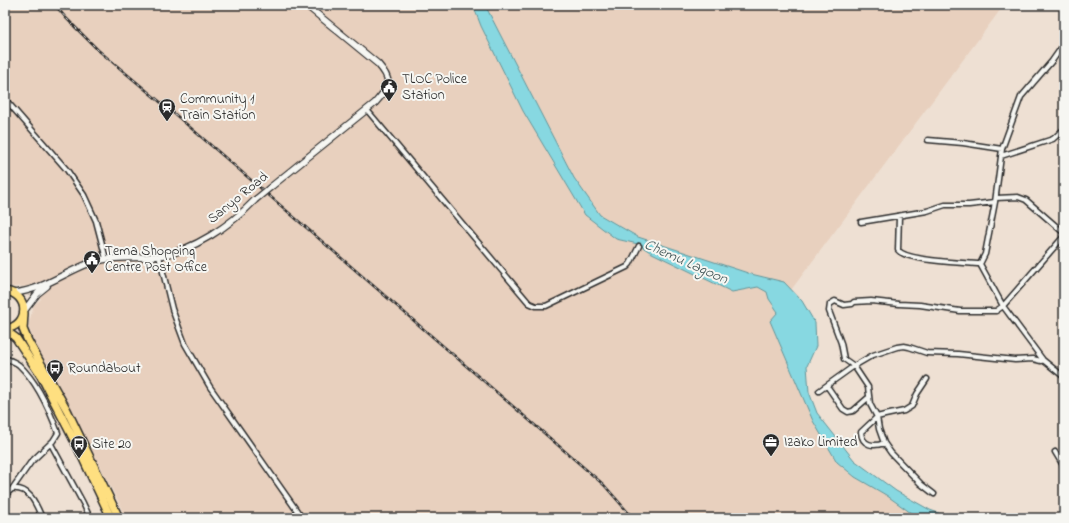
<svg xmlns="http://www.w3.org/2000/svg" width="1069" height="523" viewBox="0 0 1069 523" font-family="'Indie Flower',sans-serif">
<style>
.built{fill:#e8d0be}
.water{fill:#87d8e1;stroke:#629398}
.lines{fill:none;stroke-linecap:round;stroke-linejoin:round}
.street-casing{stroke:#2b2b2b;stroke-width:7}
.secondary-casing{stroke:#2b2b2b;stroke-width:8}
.highway-casing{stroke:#2b2b2b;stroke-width:10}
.street{stroke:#f6f6f2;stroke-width:4}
.secondary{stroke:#f6f6f2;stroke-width:5.5}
.highway{stroke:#fedf80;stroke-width:7}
.rail-casing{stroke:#2b2b2b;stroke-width:2.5}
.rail{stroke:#f6f6f2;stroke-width:1;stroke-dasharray:3;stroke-linecap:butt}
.secondary-bridge-casing{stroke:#2b2b2b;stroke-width:8;stroke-linecap:butt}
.secondary-bridge{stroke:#f6f6f2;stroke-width:5.5}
.labels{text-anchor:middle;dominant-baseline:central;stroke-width:4;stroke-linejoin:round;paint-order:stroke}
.poi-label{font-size:14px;fill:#2b2b2b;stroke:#f6f6f2;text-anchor:start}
.street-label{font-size:14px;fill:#2b2b2b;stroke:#f6f6f2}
.water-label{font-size:15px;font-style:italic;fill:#425658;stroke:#f6f6f2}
</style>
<rect width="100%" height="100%" fill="#eee0d3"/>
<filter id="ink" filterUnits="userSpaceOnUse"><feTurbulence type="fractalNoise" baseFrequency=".025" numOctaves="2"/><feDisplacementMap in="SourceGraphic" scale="8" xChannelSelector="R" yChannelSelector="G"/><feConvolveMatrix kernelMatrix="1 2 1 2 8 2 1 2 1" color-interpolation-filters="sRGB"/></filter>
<g filter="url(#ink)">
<path class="built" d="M5,5H473L481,26L523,111L585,215L616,239L638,244L650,252L732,292L758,287L767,292L769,299L778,312L770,321L813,421L837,462L855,477L886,495L918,518H125L119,503L58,384L34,342L28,326L34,305L41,299L35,286L12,287L5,284Z
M485,5H1004L791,290L784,282L751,274L638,237L600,215L574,178Z"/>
<path class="water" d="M473,5H485L574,178L600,215L638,237L751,274L784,282L802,301L815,323L816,346L807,366L809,392L817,413L854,460L896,491L930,510L952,518H918L886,495L855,477L837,462L813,421L770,321L778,312L769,299L767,292L758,287L732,292L650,252L638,244L616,239L585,215L523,111L481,26Z"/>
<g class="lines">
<g class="street-casing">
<path id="street" d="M1064,44L1052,61L1021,97L1002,149L995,202L985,254L980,264L1003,306L1043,360L1064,377
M5,99L67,170L84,195L96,221L106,259
M367,110L529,303L536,306H546L627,267L630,264L639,246
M928,140L963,143L1002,149
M1001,156L1053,139L1064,129
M996,198L1018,197L1026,200L1064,233
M899,216L898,250C906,261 964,263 980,264
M861,222L927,211L945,205H969L995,202
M159,256L172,309L185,344L210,387L302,518
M5,358C10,360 15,362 19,365C36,381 50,411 58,433L53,441L31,462L12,489L5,495
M827,386L843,409L848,412L853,411L869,397
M819,391L854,366L844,359L841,343L829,311L830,304L835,301L844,305L852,304L854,302L871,301L899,304L920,305L960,311H996L1003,306L1064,236
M884,443C874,447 862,446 861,432L877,417L885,415L904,411L912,406L917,394L927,379
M51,444L83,503L90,518
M1055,452L1064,467
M12,489C30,487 36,504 42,518
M934,494L921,484L891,453L884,443L879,429L877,417L870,404L868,387L854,366L873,355L897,347L904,346L909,347L927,353L958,354L1015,360L1033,359L1041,361L1043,360"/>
</g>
<g class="secondary-casing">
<path id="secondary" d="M272,186L375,103C389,87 394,82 378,64L306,5
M14,293C43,290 63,273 90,263C112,255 136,259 159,256C193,251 231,225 255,200
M24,311L37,294L47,286"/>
</g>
<g class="highway-casing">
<path id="highway" d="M5,291C30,294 30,326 5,329
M24,313L23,329L28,341L67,410L119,518
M5,330L16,338L41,376L79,450L111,518"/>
</g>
<use href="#street" class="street"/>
<use href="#secondary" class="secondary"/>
<use href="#highway" class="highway"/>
<g class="rail-casing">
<path id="rail" d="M55,5L66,18L98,50L177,116L604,485L633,518"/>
</g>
<use href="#rail" class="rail"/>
<g class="secondary-bridge-casing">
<path id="secondary-bridge" d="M255,200L272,186"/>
</g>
<use href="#secondary-bridge" class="secondary-bridge"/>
</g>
</g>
<defs>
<g id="civic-pin" transform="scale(0.9)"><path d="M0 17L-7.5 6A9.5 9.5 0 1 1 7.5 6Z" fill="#2b2b2b" stroke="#f6f6f2"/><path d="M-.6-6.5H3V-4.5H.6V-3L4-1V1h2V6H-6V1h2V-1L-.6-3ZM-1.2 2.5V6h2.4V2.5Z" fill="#fff"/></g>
<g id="station-pin" transform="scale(0.9)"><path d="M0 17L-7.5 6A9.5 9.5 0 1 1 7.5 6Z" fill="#2b2b2b" stroke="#f6f6f2"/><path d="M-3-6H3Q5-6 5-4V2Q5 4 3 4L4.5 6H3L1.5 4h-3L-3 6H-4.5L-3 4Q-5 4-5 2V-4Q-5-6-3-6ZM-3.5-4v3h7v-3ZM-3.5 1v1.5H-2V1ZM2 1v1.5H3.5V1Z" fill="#fff"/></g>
<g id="bus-pin" transform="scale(0.9)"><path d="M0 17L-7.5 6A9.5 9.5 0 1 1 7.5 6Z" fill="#2b2b2b" stroke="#f6f6f2"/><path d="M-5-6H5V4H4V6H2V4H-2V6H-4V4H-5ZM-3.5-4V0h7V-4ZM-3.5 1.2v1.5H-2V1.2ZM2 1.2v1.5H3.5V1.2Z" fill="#fff"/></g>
<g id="office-pin" transform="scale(0.9)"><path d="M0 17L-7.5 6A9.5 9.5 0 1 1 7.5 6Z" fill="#2b2b2b" stroke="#f6f6f2"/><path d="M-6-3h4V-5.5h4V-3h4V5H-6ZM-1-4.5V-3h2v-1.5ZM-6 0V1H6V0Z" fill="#fff"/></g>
</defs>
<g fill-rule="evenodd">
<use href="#civic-pin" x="389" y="87"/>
<use href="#station-pin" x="167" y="107"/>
<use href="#civic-pin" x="92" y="259"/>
<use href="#bus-pin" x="55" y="368"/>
<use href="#office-pin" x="771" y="442"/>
<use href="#bus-pin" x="79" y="444"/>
</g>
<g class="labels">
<g class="poi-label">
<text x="402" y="79">TLOC Police<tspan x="402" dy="16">Station</tspan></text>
<text x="180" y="99">Community 1<tspan x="180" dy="16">Train Station</tspan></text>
<text x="105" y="251">Tema Shopping<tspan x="105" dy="16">Centre Post Office</tspan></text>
<text x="68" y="368">Roundabout</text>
<text x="784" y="442">Izako Limited</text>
<text x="92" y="444">Site 20</text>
</g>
<g class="street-label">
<text transform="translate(238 198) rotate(-39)">Sanyo Road</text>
</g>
<g class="water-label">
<text transform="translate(686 262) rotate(24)">Chemu Lagoon</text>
</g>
</g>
<rect width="1069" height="523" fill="none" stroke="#f6f6f2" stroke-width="20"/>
<rect x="10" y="10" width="1049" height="503" fill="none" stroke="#2b2b2b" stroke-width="1.5" filter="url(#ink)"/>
</svg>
